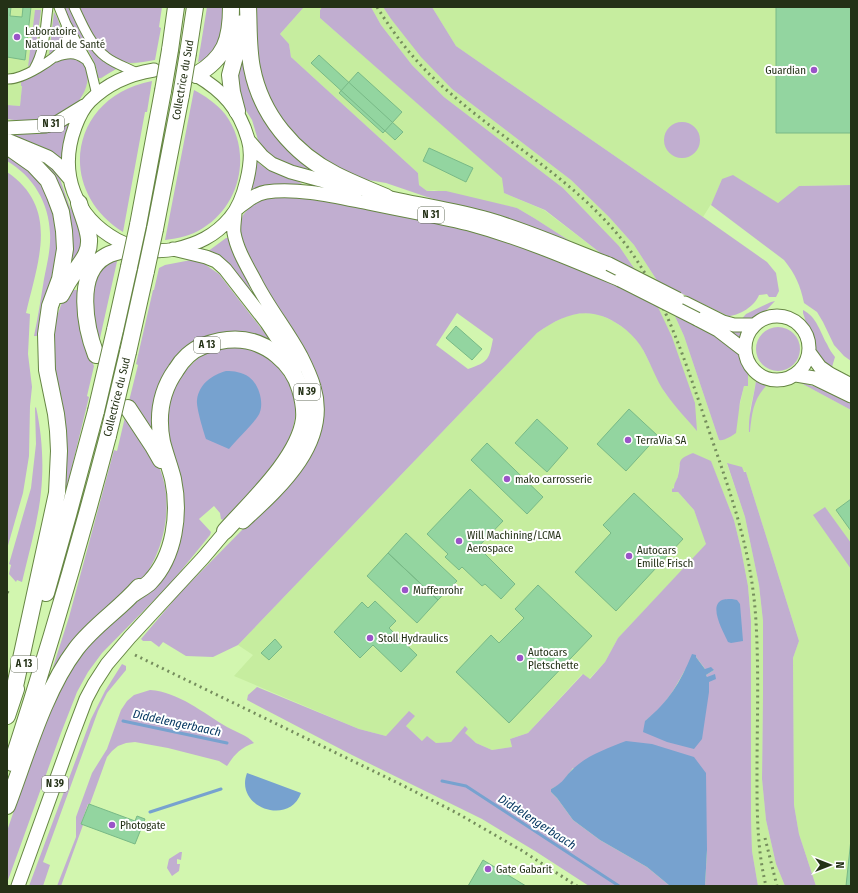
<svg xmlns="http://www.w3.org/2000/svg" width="858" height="893" viewBox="0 0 858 893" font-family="'Fira Sans Condensed',sans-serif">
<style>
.built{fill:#c6ed9f}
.green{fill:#c1aed0;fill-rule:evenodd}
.water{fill:#77a2cf}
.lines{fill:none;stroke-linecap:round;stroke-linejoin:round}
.stream{stroke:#77a2cf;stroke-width:3}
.building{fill:#93d5a0;stroke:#78b986}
.minor-casing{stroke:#668644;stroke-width:11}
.primary-casing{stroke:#668644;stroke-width:15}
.motorway-casing{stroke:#668644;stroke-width:18}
.minor{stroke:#fff;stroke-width:9}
.primary{stroke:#fff;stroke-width:13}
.motorway{stroke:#fff;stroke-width:16}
.rail{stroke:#758d5d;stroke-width:3;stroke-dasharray:2 4;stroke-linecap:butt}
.primary-bridge-casing{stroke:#668644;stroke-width:15;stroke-linecap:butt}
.motorway-bridge-casing{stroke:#668644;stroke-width:18;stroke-linecap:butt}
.primary-bridge{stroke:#fff;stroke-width:13}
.motorway-bridge{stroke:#fff;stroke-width:16}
.poi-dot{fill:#9a54c8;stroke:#fff;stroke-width:1.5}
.labels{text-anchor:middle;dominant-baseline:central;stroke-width:4;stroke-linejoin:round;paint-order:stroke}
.shield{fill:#fff;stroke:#666f5c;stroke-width:1}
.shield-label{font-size:10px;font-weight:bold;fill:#243116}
.poi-label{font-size:11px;fill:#243116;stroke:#fff;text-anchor:start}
.street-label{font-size:11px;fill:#243116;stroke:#fff}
.water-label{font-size:12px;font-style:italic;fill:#01345e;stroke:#fff}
</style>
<rect width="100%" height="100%" fill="#d2f6af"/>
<path class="built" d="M7,7H78L118,60L137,63L117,69L108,73L81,98L87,84L26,80L21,82L22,86L20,106L7,105Z
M304,7H322L320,10V18L503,178L504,193L544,210L603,255L573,243L534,218L517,208L434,190L427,191L419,185L418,173L291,57L289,44L280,34Z
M371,7H383L391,19L452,89L571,180L609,217L634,245L658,282L674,314L684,336L719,440H721L733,435L744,386H748V372L756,380L754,392L750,409V432L752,409L758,394L766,386L780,388L799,382L851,410V886H816L799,834L794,805L793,658L799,641L746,472L727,464L745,517L759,585L763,621V695L762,779L766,820L776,864L785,886H758L752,851L751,818V621L748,586L741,549L734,520L711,462L693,453L679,465L678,476L672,492H678L694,510L707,544L618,638L605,662L589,679L582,674L528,733L510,739L512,747L492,750L476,743L464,733L468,729L451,742L436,743L422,741L406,726L386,736L359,729L234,676L253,655L238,645L537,333L550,324L569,315L583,313L598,314L613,321L627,330L640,344L665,393L697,430L636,271L619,246L563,188L444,97L412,65L381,25Z
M432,7H851V185L799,186L778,203L722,179L713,201L703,217L456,46Z"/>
<path class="green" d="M64,7H71L116,69L101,78H98C98,56 71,30 64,7Z
M78,7H162L159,27L161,28L155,60C147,61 139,63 131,63C102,61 89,29 78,7Z
M207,7H223C224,27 221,55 198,62Z
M255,7H304L280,34L289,44L291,57L418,173L419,185L427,191H446L517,208L534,218L573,243L520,225L427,197L386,183L362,179L340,171L299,144L273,108L258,68Z
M322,7H371L381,25L412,65L444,97L563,188L619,246L636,271L603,255L545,210L504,193L502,178L320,18V10Z
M383,7H432L456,46L703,217L767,262L776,273L779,291L776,297H769L767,294L759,295C755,306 739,316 728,316L658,282L634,245L609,217L571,180L452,89L421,57L391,19Z
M35,10H41L37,40L40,41C39,51 36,60 28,67Z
M54,12C56,15 58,19 59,23C66,40 63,45 49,55Z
M244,39L252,84L323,175L271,159L261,150L252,120L240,101L235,66Z
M71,57C74,58 78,59 80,61C98,75 81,105 65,113C49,122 25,122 7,119V105L20,106L22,86H21V82L63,58Z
M152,81L147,112H145L123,232C54,189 71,96 152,81Z
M194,90C205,96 216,103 225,114C252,150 242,204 203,228C191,236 179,238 165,240Z
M664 140a18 18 0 1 1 36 0a18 18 0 1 1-36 0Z
M70,123L62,160L51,152L8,134C29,133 51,133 70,123Z
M23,152L46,162L54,168L59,176L69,205L82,229V247L65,276L68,231Z
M7,155L18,160L43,183L56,213L58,263L40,318L38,336H34C38,317 41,298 44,279C47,264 51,248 50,233C49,203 33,176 7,161Z
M256,160C268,175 291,174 305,186L250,193Z
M7,172C60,208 38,261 26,313L30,314L28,354L32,387L30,406L29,456L23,493L7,549Z
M733,175L778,203L799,186L851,185V361L844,356L834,345L823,322L817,312L804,303C800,285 796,275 784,260L711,205L722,179Z
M282,197L308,199L356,206L436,221L524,246L565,260L657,305L672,337L695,403L697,431C687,419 675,407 666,394C655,379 650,360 640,345C635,338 628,331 621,326C590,304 565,313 537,333L238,645L213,657L186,656L163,642L159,647L151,641H143L141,639L180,593L296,475L312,454L320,428L322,400L315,369L301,344L263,287L241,242L240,224L243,215L249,208L258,202L267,198ZM457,313L493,339C489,359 489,362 468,369L436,345Z
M226,238H228L252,292L250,294L207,252Z
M118,257L98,347C97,334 92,317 92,303C93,285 100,263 118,257Z
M191,260L203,263L219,274L271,341L192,346L153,434L129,401L138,365L136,364L153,290H154L159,268L165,265Z
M70,287L72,290H79L78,306L79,325L83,343L94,366L87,396L89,397L66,491L61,490L54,369V325L61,305Z
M775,301C763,314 757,321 739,322L746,314L771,302Z
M803,310C817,317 820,332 827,344C829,349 832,353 835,357L832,367L828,368L816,353L814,336L807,325L803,313Z
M674,314L732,335L735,328L743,330L740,348L742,361L748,372V386H744L740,402L736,433C732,436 724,441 719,440L684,336Z
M756 349a22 22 0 1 1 44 0a22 22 0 1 1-44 0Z
M230,346C259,350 269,352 285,377C321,430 256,485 223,520L221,519L220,513L214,506L199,519L211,532L210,535L171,583L102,653L88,672L77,692L61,733L7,883V831L35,749L64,681L79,654L168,566L171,447L167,423L171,397L180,376L198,358L212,350Z
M756,380L766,386C753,400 752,413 750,432H749C748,414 754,398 756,380Z
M799,382L824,389L851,403V410Z
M36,407C42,434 44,464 41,492C38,522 29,552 22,582L17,580L16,582L9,574L11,565L9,564L31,488L36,444L35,408Z
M126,413C137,429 148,445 157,463C172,491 168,530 155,558C152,565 148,571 144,577L57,670L53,667L69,617L114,450L117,451Z
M693,453L711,461L734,520L741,549L748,586L751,621V818L752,851L758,886H705L707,850L573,768L561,784L551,789V792L557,798L573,820L600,840L647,867L670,886H589L535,851L482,819L352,755L247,700L248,695L257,687L359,729L386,736L409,711L415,716L406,726L422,741L427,736L436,743L451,742L465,726L468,729L465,733L476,743L492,750L512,747L510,739L528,733L583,674L590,679L605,662L618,638L706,544L694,510L678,492H672V489L674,488C674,483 677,480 678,476C682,461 675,460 693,453ZM696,657L706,670H714L706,675L709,682V692L645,721L660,709L673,691L685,670Z
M727,463L742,467L744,472H746L799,641L793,658L794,805L799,834L816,886H785L776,864L766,820L762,779L763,695V621L759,585L745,517Z
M825,507L851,543V569L813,515Z
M122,664L126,666V670L107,693L98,711L43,862L50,865L43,886H29L91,719L105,691Z
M150,690C179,692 203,713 227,727C236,732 247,735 254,743C240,748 235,754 227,766L219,761L168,748L135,742L126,743L118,746L112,751L107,757L90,804H88L81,824L83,825L61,886H57L76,837V817L92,773L107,749L121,710L127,701L134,695Z
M180,852H182L181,860L177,859V864H180L179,871L172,876L167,868L169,859Z"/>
<path class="water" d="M226,371C234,371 242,372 249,377C260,385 265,406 258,416C250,428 238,438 229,449L206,439C203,430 196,407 197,400C199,384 212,375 226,371Z
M732,599L737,600L740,604L743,641L731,643L728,642C724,633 708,606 722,600C724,599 729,599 732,599Z
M692,654L696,655V657L705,669L711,667L714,670L706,675L707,677L715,674L716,679L709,682V692L702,739L694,749L667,742L643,732L645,721C669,701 680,683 692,654Z
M626,741L652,744L694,757L706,773L707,850L705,886H670L647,867L600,840L573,820L557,798L551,792V789C565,782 564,777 574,768C588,755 608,748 626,741Z
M247,773L301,793C289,827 234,807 247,773Z"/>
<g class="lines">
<path class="stream" d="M123,721L227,743
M442,781L466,786L619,886
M150,812L221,789"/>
</g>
<path class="building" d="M7,7H11L10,16L22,17L23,7H31L25,60L7,57Z
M776,7H851V133H776Z
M319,55L403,132L395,140L311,63Z
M358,72L402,112L383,133L339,93Z
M429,148L473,168L466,182L423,161Z
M456,326L482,349L472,360L446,338Z
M629,409L658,436L626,471L597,444Z
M537,419L568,448L547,472L515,443Z
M487,443L543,497L527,514L471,460Z
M470,489L503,521L478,547L515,584L501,599L485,584L482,586L462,567L459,570L445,557L448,554L427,534Z
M634,493L683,539L616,611L575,572L611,533L603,525Z
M851,499V531L836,510Z
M406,533L457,581L438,600L388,553Z
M388,553L438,600L417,623L367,576Z
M538,585L592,636L509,723L456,672L491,635L499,643L524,618L515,609Z
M375,601L396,621L389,628L417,655L401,672L373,645L360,658L334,632L362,602L368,608Z
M275,639L282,647L269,660L261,653Z
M89,804L135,821L137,816L145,819L135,844L81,824Z
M851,839V886H846Z
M483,860L526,886H468Z"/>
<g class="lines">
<g class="minor-casing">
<path id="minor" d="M59,7L66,24L90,66L97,95
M74,7C82,24 91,46 106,57C115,64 128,68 137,73
M56,57C67,53 75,52 85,59
M34,69C45,51 45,28 48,7
M7,79C22,80 56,59 64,47C68,41 68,34 66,28"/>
</g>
<g class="primary-casing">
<path id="primary" d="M154,70C129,74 108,83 90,101C83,108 78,119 75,127C58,173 75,217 117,240C136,250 155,253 176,249C197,244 215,236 230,218C244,202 255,160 248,139C239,108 223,91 196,75
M7,128L46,126L58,122L84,106
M7,140L48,157L57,164L69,178
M249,141L262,156L272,164L291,172L357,190
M378,195C415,204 452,209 488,219C530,231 569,249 609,264
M238,208C247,201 255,194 266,192C297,187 338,197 368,203C402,210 436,216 469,224C521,238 570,259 620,280
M235,212C235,219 233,227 234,233C237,250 247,266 255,281C268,307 287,330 301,356C306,366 311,376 314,387C331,443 280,488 243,522
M173,249L206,257L216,261L225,269L267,323L296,367
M685,303L723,322L734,325H754
M745 348a32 32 0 1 1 64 0a32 32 0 1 1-64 0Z
M697,319L718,330L744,350
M809,352L820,367L830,374L851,385
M796,375L814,378L851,396
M18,886L72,736L86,699L94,684L107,664L130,637L203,558L231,525"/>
</g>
<g class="motorway-casing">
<path id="motorway" d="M248,7C249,27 248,48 252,68C261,115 294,154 336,175C352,183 369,190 386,197
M170,50L176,7
M188,53L195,7
M196,75C225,58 231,40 231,7
M237,111L232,92L230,75L240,38L242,23
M7,146L34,165L48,180L55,196L61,212L64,231L65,249L60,279L50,306L46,334L47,370L56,414L58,431L59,451L57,493L12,700
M138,225L163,91
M155,229L181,95
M61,295C65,287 69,280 74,273C81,262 90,254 89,239C88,227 82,215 79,203
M115,330L129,267
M128,352L146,271
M96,355C86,329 74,273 106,256C114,251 126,250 135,248
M128,408L153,446L161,460
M46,593L68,515L96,411
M133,594C138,590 145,587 150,582C175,556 180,513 173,479C170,467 165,454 162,442C157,416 161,391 176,370C182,360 192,350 203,346C229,336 254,336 277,355C288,364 296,375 300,389C303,399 305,408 304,419C299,458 251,502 225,531
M7,716L16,689
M12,763C47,655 79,546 108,436
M7,806C26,756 44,691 76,649C94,625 119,610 139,587"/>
</g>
<use href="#minor" class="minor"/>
<use href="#primary" class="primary"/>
<use href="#motorway" class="motorway"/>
<path class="rail" d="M377,7C397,39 420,68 449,92C506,143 575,180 623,241C665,295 685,361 707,425C730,492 752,550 756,622C759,673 757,724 757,775C757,812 757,849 766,886
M7,592L10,594
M135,655L400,784L455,812L521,850L577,886
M765,838L777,886"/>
<g class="primary-bridge-casing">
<path id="primary-bridge" d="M609,264L678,299
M620,280L697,319"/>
</g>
<g class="motorway-bridge-casing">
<path id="motorway-bridge" d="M163,91L170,50
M181,95L188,53
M129,267L138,225
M146,271L155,229
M96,411L115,330
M108,436L128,352"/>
</g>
<use href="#primary-bridge" class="primary-bridge"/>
<use href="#motorway-bridge" class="motorway-bridge"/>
</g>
<g class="poi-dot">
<circle cx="17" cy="37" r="4"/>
<circle cx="814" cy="70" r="4"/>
<circle cx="628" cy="440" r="4"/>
<circle cx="507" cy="479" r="4"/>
<circle cx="459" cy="541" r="4"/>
<circle cx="629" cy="556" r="4"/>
<circle cx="405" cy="590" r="4"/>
<circle cx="370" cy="638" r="4"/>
<circle cx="520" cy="658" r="4"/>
<circle cx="112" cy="825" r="4"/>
<circle cx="488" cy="869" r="4"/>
</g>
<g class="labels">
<g class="shield">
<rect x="38" y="116" width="26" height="16" rx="3"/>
<rect x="418" y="207" width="26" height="16" rx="3"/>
<rect x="194" y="337" width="26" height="16" rx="3"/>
<rect x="294" y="384" width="26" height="16" rx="3"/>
<rect x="11" y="656" width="26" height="16" rx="3"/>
<rect x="42" y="776" width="26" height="16" rx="3"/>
</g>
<g class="shield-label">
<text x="51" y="124">N 31</text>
<text x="431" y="215">N 31</text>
<text x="207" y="345">A 13</text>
<text x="307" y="392">N 39</text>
<text x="24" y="664">A 13</text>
<text x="55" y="784">N 39</text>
</g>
<g class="poi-label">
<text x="25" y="31">Laboratoire<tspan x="25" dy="13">National de Santé</tspan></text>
<text x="806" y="70" text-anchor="end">Guardian</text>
<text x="636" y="440">TerraVia SA</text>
<text x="515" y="479">mako carrosserie</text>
<text x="467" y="535">Will Machining/LCMA<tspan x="467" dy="13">Aerospace</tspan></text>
<text x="637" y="550">Autocars<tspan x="637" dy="13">Emille Frisch</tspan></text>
<text x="413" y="590">Muffenrohr</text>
<text x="378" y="638">Stoll Hydraulics</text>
<text x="528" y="652">Autocars<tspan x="528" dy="13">Pletschette</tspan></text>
<text x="120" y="825">Photogate</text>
<text x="496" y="869">Gate Gabarit</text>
</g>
<g class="street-label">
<text transform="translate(183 80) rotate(-80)">Collectrice du Sud</text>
<text transform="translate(117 397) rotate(-76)">Collectrice du Sud</text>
</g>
<g class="water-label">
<text transform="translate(177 723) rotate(12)">Diddelengerbaach</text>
<text transform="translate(537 822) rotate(33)">Diddelengerbaach</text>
</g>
</g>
<rect width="858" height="893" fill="none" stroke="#243116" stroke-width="16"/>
<g transform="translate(830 865) rotate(90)" stroke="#ffffff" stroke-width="3" paint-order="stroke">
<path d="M0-3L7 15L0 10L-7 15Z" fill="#243116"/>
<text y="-6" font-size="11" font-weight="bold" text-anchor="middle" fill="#243116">N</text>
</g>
</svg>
